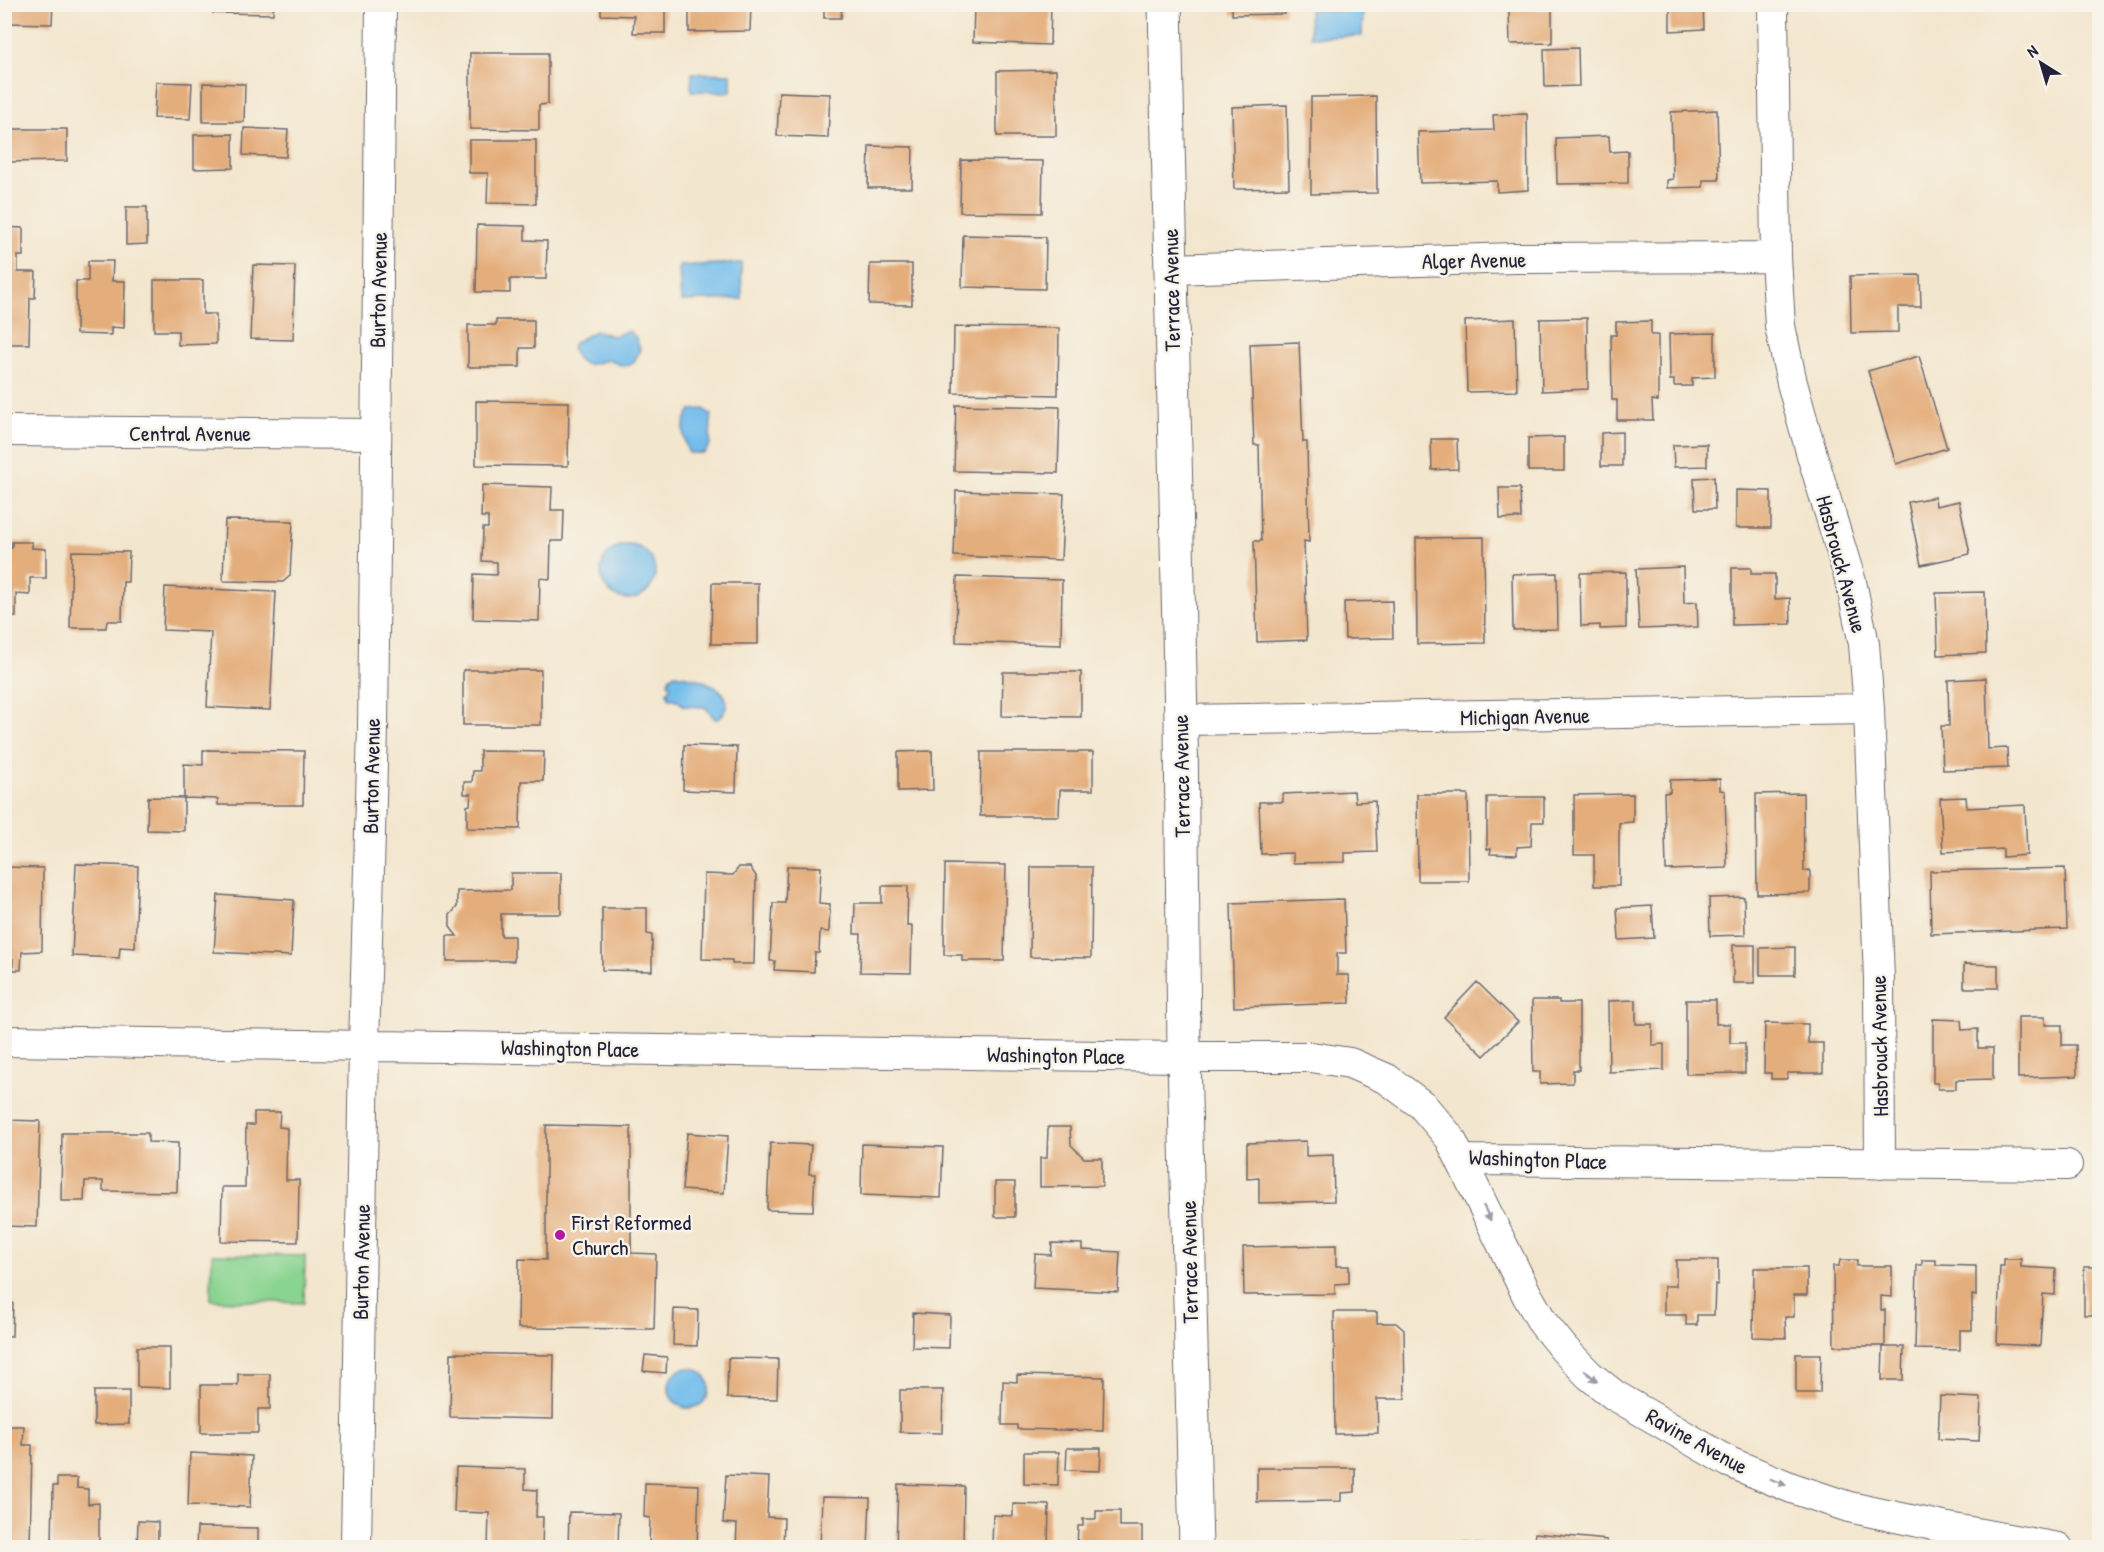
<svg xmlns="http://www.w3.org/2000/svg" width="2104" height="1552" viewBox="0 0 2104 1552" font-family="'Patrick Hand',sans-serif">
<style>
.green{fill:#8ad491;stroke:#567b66;stroke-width:1.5}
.water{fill:#73bdec;stroke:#4a7094;stroke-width:1.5}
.building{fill:#e4ad7c}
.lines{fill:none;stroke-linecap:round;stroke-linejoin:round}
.minor-casing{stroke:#6b676e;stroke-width:32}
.secondary-casing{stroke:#6b676e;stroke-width:35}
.minor{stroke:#fff;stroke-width:30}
.secondary{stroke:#fff;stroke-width:33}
.oneway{fill:#9c9ca7}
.poi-dot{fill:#b5179e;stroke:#f7f3e8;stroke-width:2}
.labels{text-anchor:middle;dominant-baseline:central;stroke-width:5;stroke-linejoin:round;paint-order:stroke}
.street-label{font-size:22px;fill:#22223b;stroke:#f7f3e8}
.poi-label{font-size:22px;fill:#22223b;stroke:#f7f3e8;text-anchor:start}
</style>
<rect width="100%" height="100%" fill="#f7f3e8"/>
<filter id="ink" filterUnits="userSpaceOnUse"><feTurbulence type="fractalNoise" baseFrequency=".0167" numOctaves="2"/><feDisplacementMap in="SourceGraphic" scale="12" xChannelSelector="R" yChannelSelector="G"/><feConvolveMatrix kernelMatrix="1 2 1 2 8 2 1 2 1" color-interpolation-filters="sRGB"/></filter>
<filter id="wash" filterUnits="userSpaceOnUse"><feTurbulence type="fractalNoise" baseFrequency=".008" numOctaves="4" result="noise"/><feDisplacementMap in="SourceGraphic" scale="24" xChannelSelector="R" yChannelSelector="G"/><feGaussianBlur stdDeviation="1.35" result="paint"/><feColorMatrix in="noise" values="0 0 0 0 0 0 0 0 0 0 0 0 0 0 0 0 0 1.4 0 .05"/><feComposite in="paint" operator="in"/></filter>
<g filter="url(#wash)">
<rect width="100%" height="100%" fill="#f3e6ce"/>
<path class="green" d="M212,1254L305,1256L304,1303L211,1300Z"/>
<path class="water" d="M1309,10H1363L1362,36L1310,37Z
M692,73L731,74V92L691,91Z
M741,263L742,299L681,301L679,266Z
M595,331L613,336L629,331L636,338L640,349C633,369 626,369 610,360C591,362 583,373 572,349L574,343Z
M704,409L711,415L710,444L704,453H689C682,439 681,422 691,410Z
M601 572a27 27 0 1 1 54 0a27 27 0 1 1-54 0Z
M675,674C697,677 745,690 719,719H715L705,707L684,706L677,700L669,698L667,692L671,687L668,682L670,677Z
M669 1388a20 20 0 1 1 40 0a20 20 0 1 1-40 0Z"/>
<g id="blocks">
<path class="building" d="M4,4H53L52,24L4,23Z
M214,4H274L273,14L213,13Z
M601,4H665V33H633L634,16L601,15Z
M689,4H751L750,31L689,32Z
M824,4H876L875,8L842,7L841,18H824Z
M974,4H1051L1050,45L973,42Z
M1232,4H1285V14L1232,15Z
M1655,4H1703L1704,29L1670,31V7H1655Z
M1552,9V43L1510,44L1509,10Z
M1578,48L1579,86L1545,87L1544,49Z
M470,53H548V104L539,105V130L470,129Z
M1056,70V136H997V71Z
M156,82L192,83L190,119L154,118Z
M203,83L245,84L244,122H203Z
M779,92L830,94L828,138L777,136Z
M1376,96L1377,193L1311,194V97Z
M1287,105L1289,188L1234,189L1232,107Z
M1717,110L1719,180H1703V187L1667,188V180L1673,179L1671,112Z
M1527,114L1528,190L1497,192V181L1420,183L1418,132L1494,130L1493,115Z
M244,128L288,130L286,157L243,155Z
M4,129H67V161L4,162Z
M233,134V168L194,169V135Z
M1609,136L1610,152L1628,151V183L1557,184L1556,138Z
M469,140H536V204L487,203L488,173H469Z
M869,146L913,147L912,188H868Z
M961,160L1043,161L1042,213L960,212Z
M126,207H147V244L126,245Z
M477,225L525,226V240L547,241L546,279H510V293L476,292Z
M4,227L23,228V256H18V272H36L35,298H30L29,344H4Z
M963,235L1046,237L1045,289L962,287Z
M88,261H113L112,281H125L124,328L111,327V335L76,334V281H88Z
M870,264H912V305L869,304Z
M253,265L295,266L293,340L250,339Z
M1920,275L1921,307H1898V332L1851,333L1850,276Z
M154,280H203V314H216V344L178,345V331H154Z
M1587,318L1588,389L1542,391L1540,319Z
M1515,319L1517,391L1467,392L1465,321Z
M496,320H534V348H520V367H468V325H496Z
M1651,321V335H1658V401L1652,400L1653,420H1617V400H1612L1611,335H1616V322Z
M954,327L1059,328L1058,395L953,393Z
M1715,333V377L1692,378V386H1674V380H1670L1669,334Z
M1299,342L1303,442H1307L1309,542L1304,541L1307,640L1257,642L1254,541H1261L1259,445H1254L1250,344Z
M1919,356L1947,448L1896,464L1868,371Z
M476,401L569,402L568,466L476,465Z
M956,405L1060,407L1058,473L954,471Z
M1622,432V466H1601V433Z
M1564,437V471H1528V438Z
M1431,439H1457L1458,469L1432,470Z
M1707,444V466L1674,467L1673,445Z
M1714,477L1715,509H1695L1694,478Z
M482,485L552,487L551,510H564L563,541H551L550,579L540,578L539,621L473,619L474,574L497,575V562L482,561L483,528H488V517H481Z
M1499,488H1520L1521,518L1500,519Z
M1736,490L1771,491V528H1736Z
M956,491L1064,494L1061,560L954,556Z
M1935,497L1936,506L1959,501L1970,554L1921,565L1908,502Z
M225,520L293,521L290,576L283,582L223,581Z
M1484,537L1485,643L1417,644L1416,538Z
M12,542H32V548L46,549V578H30V595L16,594V617H4V548H12Z
M72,551L129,552L128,582H123L122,621H107L106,628H70Z
M1683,567L1684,603L1697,602L1698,627L1639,629L1636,569Z
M1732,568H1751V574H1775V599L1790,598L1791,624L1732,625Z
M1626,572V628L1600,629V625L1581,626L1580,573Z
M1557,573L1558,629L1513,630L1512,574Z
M957,577L1062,580L1061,645L956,642Z
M712,583H758V644H711Z
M165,587L276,592L270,710L207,707L211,632L163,630Z
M1985,592L1986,653L1938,655L1936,593Z
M1392,601L1393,638L1345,639L1344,602Z
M463,670H541V725H463Z
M1003,672H1081V717L1002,716Z
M1986,678L1988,749L2007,748L2008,768L1943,770L1941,726H1949L1948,680Z
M684,745L737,747L736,792L683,790Z
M203,750L304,751L303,805H218V799L184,798V764L203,765Z
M480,751L544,752L543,781H521L520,829L467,828V806L470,805L471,794H464V782H472L473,771H480Z
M932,751L933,790L898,791V752Z
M981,752H1093V790H1060L1059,816H980Z
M1720,779V790L1725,791L1727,868L1666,870L1664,793L1670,792V780Z
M1354,791L1355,802L1375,801L1377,852L1345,853V862L1293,863V853L1261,854L1259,802H1283V794Z
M1803,793L1804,871L1810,870V893L1757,894L1756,794Z
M1417,794H1468L1469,881H1418Z
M1633,794V822L1619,823V886H1594V855H1574V795Z
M148,797L184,798V831L147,830Z
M1487,797H1544V822H1532L1531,846L1517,847V855L1490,854L1491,849H1487Z
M1966,797L1967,808L2025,805L2027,855L2003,857V849L1943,852L1940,798Z
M76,864L138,866L135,948L120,947L119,958L72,956Z
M945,864L1006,865L1004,961H962V955H944Z
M787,866L821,867L819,903L830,904L829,932L820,931L819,953H815L814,972L774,970L775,961H770L773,903H785Z
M4,867L43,868L42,951L22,952L21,970H13V959H4Z
M739,867H750L756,876L754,964H732V960L702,959L704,874L733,875Z
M1031,867H1092L1091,958L1030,957Z
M2065,868L2067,929L1931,934L1930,871Z
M511,873H561V914H501V936H514V961H447V936H457L450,927V915L457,907V891L511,890Z
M882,886H908L907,926H912L911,973L860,972L861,934H854L855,903H882Z
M218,895L294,900L291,956L214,952Z
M1744,897L1745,935L1710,936L1709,898Z
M1344,899L1346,953H1337V975H1349L1350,1003L1234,1007L1231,903Z
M1652,906L1654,938L1619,940L1617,908Z
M602,908H647V934L652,935V971L602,970Z
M1733,945H1755V983H1733Z
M1795,947V975H1760V948Z
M1964,964L1998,965V988H1964Z
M1477,982L1518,1022L1484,1056L1444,1017Z
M1532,1000H1559V1003H1579V1070H1573V1083L1540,1084V1072H1533Z
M1636,1000V1024H1652V1045L1664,1044V1070L1609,1072L1608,1001Z
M1686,1000H1716V1024H1730V1043H1745V1073L1686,1074Z
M2018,1017H2045V1025H2062V1045H2076L2077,1076L2018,1078Z
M1933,1019L1961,1020L1962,1030L1978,1029V1048H1993V1079L1956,1080V1089H1938V1083H1933Z
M1765,1023L1808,1024V1043H1823V1073H1787V1079H1771V1073H1764Z
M254,1112H280L279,1127L287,1128L286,1180H299L298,1242L221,1241L222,1187H245L246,1125H254Z
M4,1120L40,1121L37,1227L4,1226Z
M546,1125L631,1127V1253L656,1254L654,1329L518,1328L519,1259L546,1260Z
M1048,1127H1070L1071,1145L1084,1158H1102V1186L1040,1187V1158H1047Z
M62,1133H148V1142L178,1143L177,1192L103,1191V1181H85L84,1201H61Z
M687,1133L728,1136L724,1193L682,1190Z
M1306,1141V1156L1333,1155L1334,1201L1259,1203V1178L1247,1179V1143Z
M770,1143L811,1145L809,1174H815L813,1211L767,1210Z
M862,1144L943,1147L941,1198L861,1195Z
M995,1182H1015V1217H995Z
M1052,1243L1082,1244V1250L1120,1252L1118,1292L1033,1288L1035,1254L1051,1255Z
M1336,1245V1266H1349V1283L1335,1284V1294L1244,1295L1243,1247Z
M2004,1259H2021V1267L2056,1269L2055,1295L2043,1294L2040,1346L1997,1344L2000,1266H2004Z
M1676,1260H1718V1285L1715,1284L1714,1315H1697V1325H1686V1315H1664V1286H1676Z
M1840,1260H1857V1266H1892V1297L1881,1296V1310H1885V1346H1834L1833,1266H1839Z
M1922,1260H1936V1265L1976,1266V1296L1972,1295V1330H1960V1350L1915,1349L1917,1265H1922Z
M2084,1267H2100V1315H2084Z
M1754,1268H1807V1295H1794V1317H1785L1786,1338L1753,1337Z
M4,1303H13L12,1336H4Z
M674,1309L698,1310L697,1346L673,1345Z
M1334,1312H1377V1323H1396L1404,1330L1405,1399H1377L1378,1433L1335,1434Z
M913,1313L950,1315L949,1348L912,1347Z
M137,1347H170V1388L137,1387Z
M1883,1347H1904L1903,1380H1882Z
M451,1353L554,1355L553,1419L450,1417Z
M1796,1354H1821L1820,1393H1796Z
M645,1355L667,1357L666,1373L643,1371Z
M728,1358L778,1359L777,1399L727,1398Z
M238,1374H270V1409H258V1433H201V1385H238Z
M1017,1375L1104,1377L1103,1431L1017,1429V1425H1002L1003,1381L1017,1382Z
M900,1390H943L942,1433L900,1432Z
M94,1391H129V1424L94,1425Z
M1940,1396L1981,1398L1979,1441L1938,1439Z
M4,1426H24L23,1445H32L30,1548H4Z
M1067,1448H1101L1100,1471L1066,1470Z
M1024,1452H1059L1058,1485L1024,1484Z
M190,1453L252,1456L250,1507L188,1505Z
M456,1467L525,1469V1489L537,1490L536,1517H543L542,1548H488L489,1513L454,1512Z
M1257,1468H1355V1492L1341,1493V1501L1257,1502Z
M726,1475L769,1477L767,1517L784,1518L783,1548H736L737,1524L723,1523Z
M57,1478H77V1488L88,1489V1504L99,1503V1548H52L53,1486H57Z
M645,1483L699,1485L697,1548H649L650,1518L644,1517Z
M898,1484L964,1486L963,1548H896Z
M822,1497L870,1498L868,1548H820Z
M1013,1504L1049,1505L1048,1548H992L993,1515L1013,1516Z
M1096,1511H1120V1526H1142V1548H1077L1078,1526H1083V1519H1096Z
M569,1512L619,1513L618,1548H568Z
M138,1521L158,1522V1548H137Z
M197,1527L258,1528V1548H196Z
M1535,1533L1607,1540V1548H1533Z
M1449,1542L1499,1546V1548H1448Z"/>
</g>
</g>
<g filter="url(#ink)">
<use href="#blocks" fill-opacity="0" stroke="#6b676e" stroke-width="1.5"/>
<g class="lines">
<g class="minor-casing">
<path id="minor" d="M1773,4L1776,257L1780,326L1792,383L1812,455L1851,582L1864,644L1869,709L1879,979L1880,1164
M1171,269L1515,258L1776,257
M4,431L375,434
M1181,720L1869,709
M4,1041L1184,1057H1311L1350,1063L1387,1079L1422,1105L1450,1138L1527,1295L1543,1323L1564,1349L1589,1375L1614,1395L1729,1462L1792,1488L1849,1507L1943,1527L2058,1548
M1462,1160L2067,1165
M356,1548L364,1045L373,728L381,4"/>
</g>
<g class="secondary-casing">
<path id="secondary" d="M1165,4L1181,720L1184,1057L1196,1548"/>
</g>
<use href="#minor" class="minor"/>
<use href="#secondary" class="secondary"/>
</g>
<defs><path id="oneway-solid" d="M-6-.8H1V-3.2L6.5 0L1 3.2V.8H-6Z" transform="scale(1.5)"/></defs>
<g class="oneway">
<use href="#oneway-solid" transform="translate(1487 1213) rotate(64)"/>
<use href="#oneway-solid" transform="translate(1591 1376) rotate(41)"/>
<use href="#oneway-solid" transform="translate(1778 1482) rotate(23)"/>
</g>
</g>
<circle class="poi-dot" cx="560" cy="1235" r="6"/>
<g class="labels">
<g class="street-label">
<text transform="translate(1474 260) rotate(-1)">Alger Avenue</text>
<text transform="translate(378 290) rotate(-89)">Burton Avenue</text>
<text transform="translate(1171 290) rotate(-91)">Terrace Avenue</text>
<text x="190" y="433">Central Avenue</text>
<text transform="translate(1842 564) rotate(75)">Hasbrouck Avenue</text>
<text transform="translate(1525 716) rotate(-1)">Michigan Avenue</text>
<text transform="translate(371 776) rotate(-89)">Burton Avenue</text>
<text transform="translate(1181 776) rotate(-91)">Terrace Avenue</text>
<text transform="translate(1879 1046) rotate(-91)">Hasbrouck Avenue</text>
<text transform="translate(570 1048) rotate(1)">Washington Place</text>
<text transform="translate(1056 1055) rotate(1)">Washington Place</text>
<text transform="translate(1538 1159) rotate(2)">Washington Place</text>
<text transform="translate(361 1262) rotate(-89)">Burton Avenue</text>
<text transform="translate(1189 1262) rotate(-91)">Terrace Avenue</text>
<text transform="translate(1697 1441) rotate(29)">Ravine Avenue</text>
</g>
<g class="poi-label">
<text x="572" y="1222">First Reformed<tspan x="572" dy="25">Church</tspan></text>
</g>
</g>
<rect width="2104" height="1552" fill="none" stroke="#f7f3e8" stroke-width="24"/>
<g transform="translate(2041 63) rotate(323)" stroke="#f7f3e8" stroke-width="4.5" paint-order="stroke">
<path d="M0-4.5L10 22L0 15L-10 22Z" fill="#22223b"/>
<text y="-9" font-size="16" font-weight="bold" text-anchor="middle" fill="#22223b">N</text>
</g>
</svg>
